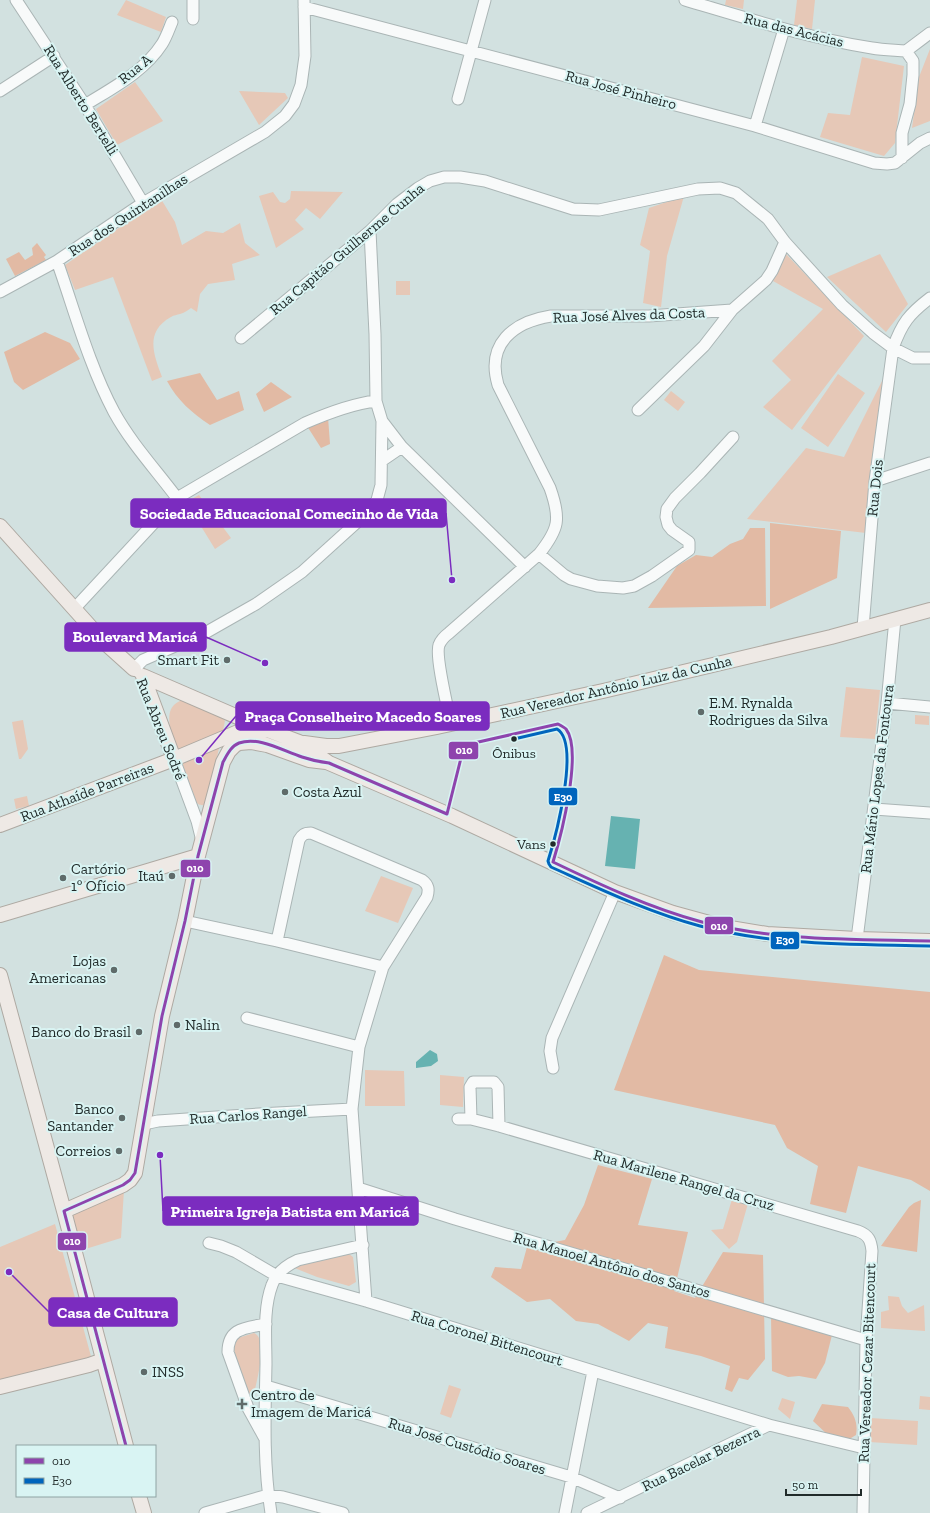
<svg xmlns="http://www.w3.org/2000/svg" width="930" height="1513" viewBox="0 0 930 1513" font-family="'Zilla Slab',serif">
<style>
.green{fill:#e6c8b7}
.forest{fill:#e2baa4}
.water{fill:#66b2b1}
.lines{fill:none;stroke-linecap:round;stroke-linejoin:round}
.minor-casing{stroke:#aab5b5;stroke-width:13}
.major-casing{stroke:#aea9a2;stroke-width:16}
.minor{stroke:#f8fafa;stroke-width:11}
.major{stroke:#eee9e5;stroke-width:14}
.bus-1-casing{stroke:#d9f4f3;stroke-width:6}
.bus-2-casing{stroke:#d9f4f3;stroke-width:6}
.bus-1{stroke:#8e44ad;stroke-width:3}
.bus-2{stroke:#0065bd;stroke-width:3}
.poi-dot{fill:#5f6b6a;stroke:#d9f4f3;stroke-width:1.5}
.bus-dot{fill:#212b2a;stroke:#d9f4f3;stroke-width:1.5}
.labels{text-anchor:middle;dominant-baseline:central;stroke-width:4;stroke-linejoin:round;paint-order:stroke}
.bus-label{font-size:14px;fill:#212b2a;stroke:#d9f4f3}
.street-label{font-size:15px;fill:#212b2a;stroke:#d9f4f3}
.poi-label{font-size:15px;fill:#212b2a;stroke:#d9f4f3;text-anchor:end}
.leader{fill:none;stroke:#7b2cbf;stroke-width:1.5}
.callout-dot{fill:#7b2cbf;stroke:#d9f4f3;stroke-width:1.5}
.callout{fill:#7b2cbf;stroke:#7b2cbf;stroke-width:1.5}
.callout-label{font-size:16px;text-anchor:middle;font-weight:bold;fill:#fff}
.line-badge{stroke:#d9f4f3;stroke-width:1.5}
.badge-label{font-size:11px;text-anchor:middle;font-weight:bold;fill:#fff}
</style>
<rect width="100%" height="100%" fill="#d2e1e0"/>
<path class="green" d="M126,0L166,17L161,32L117,15Z
M726,0H744L743,9L725,5Z
M797,0H815L812,29L794,25Z
M930,49V121L912,128L919,77Z
M862,57L904,66L895,143L884,156L820,137L828,113L850,115Z
M135,82L163,121L117,145L96,109Z
M239,91L285,93L288,98L259,125Z
M291,191L343,192L320,219L306,208L295,220L304,229L276,248L259,196L273,192L280,202L285,203L290,199Z
M684,196L667,256L661,307L643,303L650,251L640,245L649,208Z
M161,199L175,222L182,245L206,231L223,233L240,223L245,243L260,255L232,264L235,280L208,284L200,294L197,312L191,308C188,310 184,313 180,314C177,315 174,315 171,317C144,332 154,355 162,377L152,381L113,277L75,290L65,265Z
M786,254L864,336L792,430L763,407L791,380L772,361L823,309L773,281Z
M880,254L908,304L886,332L827,277Z
M396,281H410V295H396Z
M838,374L865,393L828,447L801,428Z
M883,379L866,533L747,519L806,448L844,457Z
M671,391L685,402L678,411L664,400Z
M199,495L231,538L215,549L186,502Z
M846,687L880,690L875,739L840,737Z
M183,700L221,716L225,721L208,798C206,804 204,807 198,804L194,800L170,727C168,715 169,704 183,700Z
M915,715L929,716V725L915,724Z
M23,720L28,749L21,759H19L12,722Z
M27,796L29,806L16,809L14,799Z
M381,876L413,888L398,923L365,911Z
M365,1070L404,1071L405,1106H365Z
M440,1075L464,1077L463,1107L440,1105Z
M124,1190L121,1238L79,1251L68,1212Z
M733,1196L749,1200L737,1242L729,1249L711,1230L723,1229Z
M55,1224L92,1360L0,1382V1247Z
M343,1254H349L353,1257L356,1282L349,1286L317,1277L292,1267Z
M888,1296L899,1297L902,1306L908,1313L924,1305L925,1331L881,1328V1312L889,1310Z
M254,1333C270,1339 254,1392 251,1405L234,1350V1345L238,1338Z
M449,1385L461,1389L451,1418L440,1414Z
M920,1396L930,1397V1410L919,1409Z
M782,1398L795,1402L790,1419L778,1409Z
M870,1418L918,1421L917,1445L869,1442Z"/>
<path class="forest" d="M37,243L46,255L44,257L46,260L15,276L6,259L19,252L25,260L33,255L32,248Z
M45,332L70,343L80,359L23,390L14,382L4,352Z
M200,373L217,400L239,391L244,410L210,425C192,413 177,400 167,381Z
M271,382L292,397L264,412L256,394Z
M328,417L330,444L321,448L307,426Z
M770,523L841,531L837,578L770,609Z
M750,528H765L766,606L648,608L677,566L696,555L712,557L730,544L743,539Z
M664,955L699,970L930,992V1191L911,1180L858,1166L846,1213L810,1204L818,1166L787,1148L775,1125L614,1090Z
M598,1165L652,1179L638,1225L688,1232L674,1291L695,1298L723,1252L763,1255L765,1359L748,1380L739,1378L732,1392L725,1389L730,1366L701,1356L665,1348L668,1327L648,1323L629,1341L598,1324L576,1321L550,1299L527,1302L491,1277L495,1267L521,1269L527,1247L565,1240L584,1205Z
M921,1200L917,1252L881,1246L909,1207L914,1203Z
M771,1317L833,1331L825,1363L816,1379L799,1376L788,1377L772,1371Z
M822,1404L848,1407C855,1416 858,1424 856,1435L846,1441L829,1436L813,1421Z"/>
<path class="water" d="M611,816L640,819L635,869L605,866Z
M430,1050L437,1054L438,1061L431,1066L416,1068V1062Z"/>
<g class="lines">
<g class="minor-casing">
<path id="minor" d="M16,0L85,105L143,203
M685,0C746,18 808,38 872,48C883,50 894,50 906,51
M304,7L755,126L874,163L887,164L895,163L920,143L930,138
M193,19V0
M906,51L930,33
M0,91L54,56
M458,99L485,0
M85,105C112,88 144,72 162,44C166,38 169,29 172,22
M755,126L784,29
M902,158V133L910,104L913,75V61L906,51
M370,231L375,334L376,401L382,421L402,447L525,567
M0,292L57,261
M241,338L370,231L397,204L418,188L430,181L444,177H460L485,181L573,209L599,210L698,189L720,188L736,193L768,219L785,242L842,305L873,333L893,348L913,358H930
M638,410L704,346L732,310L766,280L772,271L785,242
M383,460L402,447
M875,481L930,463
M177,498C156,470 131,443 114,412C89,365 75,312 57,261L143,203L265,132L285,116L294,104L301,85L305,56L304,0
M539,554L564,575L571,579L597,586L623,588L634,586L652,576L689,550V542L672,530L668,525L666,517L667,509L675,498L700,473L733,437
M74,609L177,498L305,423C328,413 351,404 376,401
M863,628L875,481L893,348C902,323 909,314 930,298
M140,673L134,669L143,660L205,633L256,604L302,572L365,515L377,500L381,485L382,421
M887,703L930,707
M451,724C448,709 435,656 439,645C441,640 445,636 449,633L539,554C559,529 561,519 550,488L498,385C486,344 513,322 551,316H649L732,310
M174,759L197,821L202,841
M874,809L930,813
M185,921L277,941L383,967
M857,939L887,703L895,619
M277,941L299,840C302,835 304,833 311,833L422,880C429,885 429,890 427,897L383,967L359,1047L352,1109L366,1301
M247,1018L359,1047
M553,1068L550,1051L552,1038L615,892
M458,1119H471L499,1126L858,1231C869,1235 871,1241 872,1251L866,1340L863,1513
M471,1119L470,1087L473,1082H494L498,1087L499,1126
M144,1124L158,1121L259,1114L352,1109
M358,1188L455,1219L866,1340
M209,1243L221,1246L236,1252L277,1276L366,1301L769,1425
M266,1386L571,1477L620,1498
M264,1437L248,1408L228,1352C228,1327 247,1328 266,1324
M205,1513L268,1495L283,1497L343,1513
M271,1513C263,1463 265,1414 266,1364C266,1338 263,1309 272,1285C276,1273 287,1265 298,1260L363,1245
M565,1513L593,1371
M587,1513L769,1425L864,1448"/>
</g>
<g class="major-casing">
<path id="major" d="M0,526L104,642L134,669
M143,676L270,731L299,742L329,763L452,816L615,892L673,913L724,927L767,934L857,939L930,941
M143,676L174,759
M304,743L326,746H339L437,727L603,691L831,637L930,610
M0,825L174,759L238,732L248,730L264,731
M0,915L198,856
M0,975L64,1211L126,1446
M64,1211L123,1185L130,1180L135,1173L162,1016L185,921L198,856L223,762L229,751L235,745L239,743L251,742L267,745L309,760L326,762
M0,1387L89,1365L103,1360
M139,1496L144,1513"/>
</g>
<use href="#minor" class="minor"/>
<use href="#major" class="major"/>
<g class="bus-1-casing">
<path id="bus-1" d="M126,1446L64,1211L123,1185L130,1180L135,1173L162,1016L185,921L198,856L223,762C227,755 231,746 239,743C259,736 283,751 302,757C311,760 320,762 329,763L447,814L462,754L465,747L474,743L558,724C560,725 564,727 566,729C583,751 561,836 553,862C601,885 650,908 702,922C776,941 854,939 930,941"/>
</g>
<g class="bus-2-casing">
<path id="bus-2" d="M514,739L557,729C581,743 555,839 548,861L549,864L551,867C600,889 648,912 700,926C775,946 853,944 930,946"/>
</g>
<use href="#bus-1" class="bus-1"/>
<use href="#bus-2" class="bus-2"/>
</g>
<g class="poi-dot">
<circle cx="227" cy="660" r="4"/>
<circle cx="701" cy="712" r="4"/>
<circle cx="285" cy="792" r="4"/>
<circle cx="172" cy="876" r="4"/>
<circle cx="63" cy="878" r="4"/>
<circle cx="114" cy="970" r="4"/>
<circle cx="177" cy="1025" r="4"/>
<circle cx="139" cy="1032" r="4"/>
<circle cx="122" cy="1118" r="4"/>
<circle cx="119" cy="1151" r="4"/>
<circle cx="144" cy="1372" r="4"/>
<path d="M240 1398h4v4h4v4h-4v4h-4v-4h-4v-4h4z"/>
</g>
<g class="bus-dot">
<circle cx="514" cy="739" r="3.5"/>
<circle cx="553" cy="844" r="3.5"/>
</g>
<g class="labels">
<g class="bus-label">
<text x="514" y="753">Ônibus</text>
<text x="546" y="844" text-anchor="end">Vans</text>
</g>
<g class="street-label">
<text transform="translate(794 30) rotate(14)">Rua das Acácias</text>
<text transform="translate(135 69) rotate(-39)">Rua A</text>
<text transform="translate(621 90) rotate(15)">Rua José Pinheiro</text>
<text transform="translate(81 100) rotate(58)">Rua Alberto Bertelli</text>
<text transform="translate(128 215) rotate(-33)">Rua dos Quintanilhas</text>
<text transform="translate(347 249) rotate(-40)">Rua Capitão Guilherme Cunha</text>
<text transform="translate(629 315) rotate(-2)">Rua José Alves da Costa</text>
<text transform="translate(875 488) rotate(-84)">Rua Dois</text>
<text transform="translate(616 687) rotate(-13)">Rua Vereador Antônio Luiz da Cunha</text>
<text transform="translate(161 729) rotate(68)">Rua Abreu Sodré</text>
<text transform="translate(877 779) rotate(-83)">Rua Mário Lopes da Fontoura</text>
<text transform="translate(87 792) rotate(-21)">Rua Athaíde Parreiras</text>
<text transform="translate(248 1115) rotate(-4)">Rua Carlos Rangel</text>
<text transform="translate(684 1180) rotate(16)">Rua Marilene Rangel da Cruz</text>
<text transform="translate(612 1265) rotate(16)">Rua Manoel Antônio dos Santos</text>
<text transform="translate(487 1338) rotate(17)">Rua Coronel Bittencourt</text>
<text transform="translate(867 1363) rotate(-88)">Rua Vereador Cezar Bitencourt</text>
<text transform="translate(467 1446) rotate(17)">Rua José Custódio Soares</text>
<text transform="translate(701 1459) rotate(-26)">Rua Bacelar Bezerra</text>
</g>
<g class="poi-label">
<text x="219" y="660">Smart Fit</text>
<text x="709" y="703" text-anchor="start">E.M. Rynalda<tspan x="709" dy="17">Rodrigues da Silva</tspan></text>
<text x="293" y="792" text-anchor="start">Costa Azul</text>
<text x="71" y="869" text-anchor="start">Cartório<tspan x="71" dy="17">1º Ofício</tspan></text>
<text x="164" y="876">Itaú</text>
<text x="106" y="961">Lojas<tspan x="106" dy="17">Americanas</tspan></text>
<text x="185" y="1025" text-anchor="start">Nalin</text>
<text x="131" y="1032">Banco do Brasil</text>
<text x="114" y="1109">Banco<tspan x="114" dy="17">Santander</tspan></text>
<text x="111" y="1151">Correios</text>
<text x="152" y="1372" text-anchor="start">INSS</text>
<text x="251" y="1395" text-anchor="start">Centro de<tspan x="251" dy="17">Imagem de Maricá</tspan></text>
</g>
</g>
<path class="leader" d="M452 580L446 513M265 663L206 637M199 760L236 716M160 1155L163 1211M9 1272L49 1312"/>
<g class="callout-dot">
<circle cx="452" cy="580" r="4"/>
<circle cx="265" cy="663" r="4"/>
<circle cx="199" cy="760" r="4"/>
<circle cx="160" cy="1155" r="4"/>
<circle cx="9" cy="1272" r="4"/>
</g>
<g class="callout">
<rect x="131" y="499" width="315" height="28" rx="4"/>
<rect x="65" y="623" width="141" height="28" rx="4"/>
<rect x="236" y="702" width="253" height="28" rx="4"/>
<rect x="163" y="1197" width="255" height="28" rx="4"/>
<rect x="49" y="1298" width="128" height="28" rx="4"/>
</g>
<g class="callout-label">
<text x="289" y="519">Sociedade Educacional Comecinho de Vida</text>
<text x="135" y="642">Boulevard Maricá</text>
<text x="363" y="722">Praça Conselheiro Macedo Soares</text>
<text x="290" y="1217">Primeira Igreja Batista em Maricá</text>
<text x="113" y="1318">Casa de Cultura</text>
</g>
<g class="line-badge">
<rect x="448" y="741" width="31" height="19" rx="4" fill="#8e44ad"/>
<rect x="548" y="787" width="30" height="19" rx="4" fill="#0065bd"/>
<rect x="180" y="859" width="31" height="19" rx="4" fill="#8e44ad"/>
<rect x="704" y="916" width="30" height="19" rx="4" fill="#8e44ad"/>
<rect x="770" y="931" width="30" height="19" rx="4" fill="#0065bd"/>
<rect x="57" y="1232" width="30" height="19" rx="4" fill="#8e44ad"/>
</g>
<g class="badge-label">
<text x="464" y="754">010</text>
<text x="563" y="801">E30</text>
<text x="195" y="872">010</text>
<text x="719" y="930">010</text>
<text x="785" y="944">E30</text>
<text x="72" y="1245">010</text>
</g>
<rect x="16" y="1445" width="140" height="52" fill="#d9f4f3" stroke="#8fa4a3"/>
<rect x="24" y="1458" width="20" height="6" fill="#8e44ad" stroke="#8fa4a3"/>
<text x="52" y="1465" font-size="12" fill="#212b2a">010</text>
<rect x="24" y="1478" width="20" height="6" fill="#0065bd" stroke="#8fa4a3"/>
<text x="52" y="1485" font-size="12" fill="#212b2a">E30</text>
<path d="M786 1489v6h75v-6" fill="none" stroke="#212b2a" stroke-width="2"/>
<text x="792" y="1489" font-size="12" fill="#212b2a" stroke="#d9f4f3" stroke-width="3" paint-order="stroke">50 m</text>
</svg>
